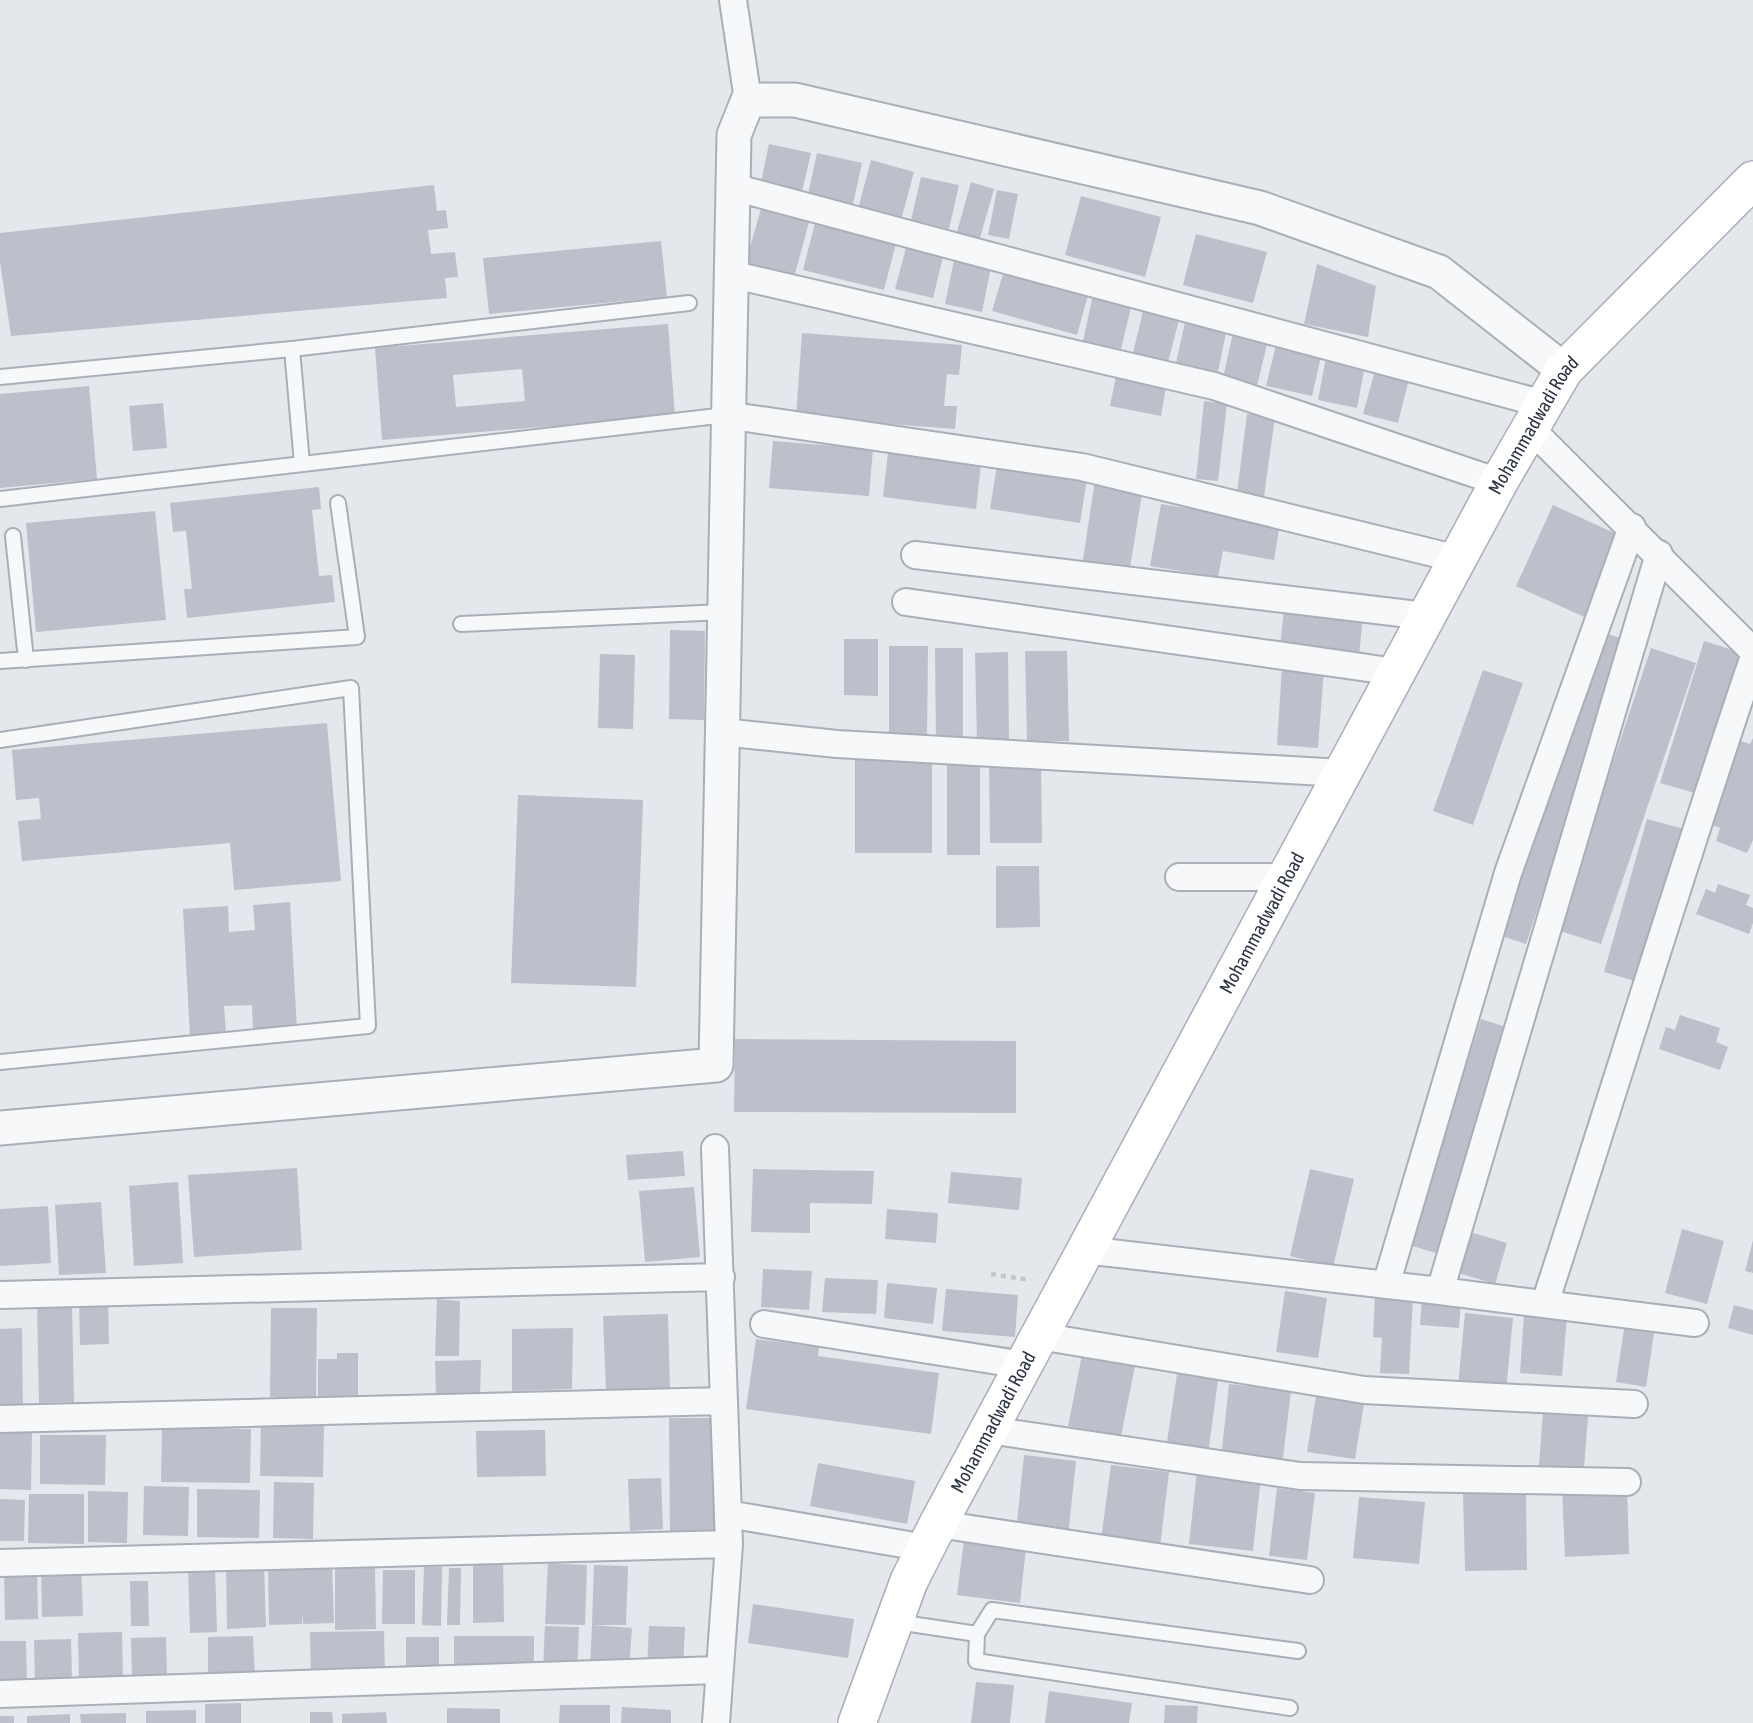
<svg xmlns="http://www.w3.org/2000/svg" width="1753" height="1723" viewBox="0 0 1753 1723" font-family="'Asap Condensed',sans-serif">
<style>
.building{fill:#bbc0ca;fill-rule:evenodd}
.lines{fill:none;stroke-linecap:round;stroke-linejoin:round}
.service-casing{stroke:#a9aeb7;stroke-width:18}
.minor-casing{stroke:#a9aeb7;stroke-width:30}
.tertiary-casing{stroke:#a9aeb7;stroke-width:37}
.secondary-casing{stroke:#a9aeb7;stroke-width:40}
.path{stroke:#c2c5cb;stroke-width:4.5;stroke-dasharray:5 5;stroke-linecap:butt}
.service{stroke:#f7f8fa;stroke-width:14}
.minor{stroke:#f7f8fa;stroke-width:26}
.tertiary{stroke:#f7f8fa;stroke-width:33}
.secondary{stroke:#fff;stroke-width:37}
.labels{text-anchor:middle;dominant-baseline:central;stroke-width:6;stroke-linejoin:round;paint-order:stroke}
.street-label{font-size:19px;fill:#2b3445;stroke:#f4f6f9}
</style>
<rect width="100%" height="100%" fill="#e4e7ec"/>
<path class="building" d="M769,144L811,153L800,200L759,191Z
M817,153L862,163L852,209L807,199Z
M871,160L914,172L901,220L858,209Z
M921,177L959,185L949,229L911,220Z
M971,182L994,189L980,238L957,232Z
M434,185L437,211L446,210L448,228L428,230L431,254L455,252L458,277L445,278L447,298L11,336L0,262V233Z
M997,190L1018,194L1009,239L988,235Z
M1081,196L1161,217L1145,277L1065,255Z
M763,202L811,215L793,281L744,268Z
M816,219L897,239L884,290L803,270Z
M1196,234L1267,252L1253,303L1183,285Z
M661,241L667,297L489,314L483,258Z
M907,244L944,253L933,298L895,289Z
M955,255L992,262L982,312L945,304Z
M1006,264L1090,288L1077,335L992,311Z
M1317,264L1376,286L1368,337L1304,324Z
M1094,290L1133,299L1121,349L1083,341Z
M1144,307L1180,316L1168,362L1133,353Z
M1186,318L1227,328L1218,372L1176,363Z
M668,324L675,416L382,440L375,348ZM522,369L525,401L456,407L453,375Z
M1234,328L1269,336L1257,386L1223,378Z
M802,333L962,345L959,375L947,374L944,406H957L955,429L796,417Z
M1278,337L1323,348L1312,396L1266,386Z
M1327,352L1366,360L1357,408L1318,400Z
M1376,367L1410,375L1398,423L1363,414Z
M1117,371L1167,381L1161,416L1110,406Z
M89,386L97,479L0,488V394Z
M1204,401L1227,404L1218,481L1196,479Z
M163,403L167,448L133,451L129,406Z
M1247,414L1275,417L1264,496L1237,493Z
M773,441L873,449L869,496L769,488Z
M888,453L981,464L976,509L883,497Z
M997,465L1087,479L1080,523L990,509Z
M1095,480L1143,488L1128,580L1081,573Z
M319,487L321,509L312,510L319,576L332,575L335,602L187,618L184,589H192L186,531L173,532L170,503Z
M1161,504L1280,523L1274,560L1223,551L1218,577L1150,566Z
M1553,505L1623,537L1591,620L1516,586Z
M155,511L166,620L36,632L26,523Z
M1284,609L1363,617L1359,655L1280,648Z
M670,630L705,631L704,720L669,719Z
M1598,631L1627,640L1526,944L1496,934Z
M844,639H878V696L844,695Z
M1704,641L1749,655L1705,796L1660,783Z
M889,646H928L927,737H889Z
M935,648H963V746H936Z
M1651,648L1696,663L1601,944L1557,930Z
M1025,651H1067L1069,741H1027Z
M1008,652L1009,742L977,743L975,653Z
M600,654L635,655L633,729L598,728Z
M1282,666L1324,668L1318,748L1277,745Z
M1483,670L1523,683L1473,825L1433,811Z
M327,723L341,881L234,890L230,843L22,861L18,821L41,819L39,798L16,800L12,750Z
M1753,738V840L1747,853L1716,841L1720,828L1705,822L1735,739L1750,744Z
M932,753V853H855V754Z
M1041,760L1042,843H990L989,761Z
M947,762L980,763V855H947Z
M518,795L643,800L636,987L511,983Z
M1647,819L1688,830L1645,984L1604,972Z
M996,866H1039L1040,927L996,928Z
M1718,884L1750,895L1746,905L1753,908V923L1749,934L1696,914L1706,889L1715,893Z
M290,902L297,1030L253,1032L252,1005L224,1006L226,1034L190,1036L183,909L228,906L229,932L255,930L253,905Z
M1680,1015L1720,1028L1716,1042L1728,1047L1720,1070L1659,1049L1666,1027L1675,1030Z
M1481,1019L1509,1028L1436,1253L1409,1245Z
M735,1039L1016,1041V1113L734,1112Z
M683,1151L685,1176L628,1180L626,1155Z
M297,1168L302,1250L194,1257L188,1175Z
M753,1169L874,1171L872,1204L810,1203V1233L751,1232Z
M1310,1169L1354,1179L1333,1267L1290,1256Z
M951,1172L1022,1178L1019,1210L948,1203Z
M178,1182L183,1263L134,1266L129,1186Z
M694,1187L700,1257L645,1262L639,1191Z
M101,1202L106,1273L59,1275L55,1205Z
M48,1206L51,1263L0,1266V1209Z
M887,1209L938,1213L936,1243L885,1239Z
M1682,1229L1724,1241L1707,1304L1665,1293Z
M1467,1231L1507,1243L1495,1284L1455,1272Z
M1753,1240V1273L1745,1271Z
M763,1269L812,1271L809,1310L761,1307Z
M825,1278L878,1280L876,1314L822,1312Z
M887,1283L937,1288L933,1324L884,1318Z
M946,1289L1018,1295L1015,1337L942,1331Z
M1285,1291L1327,1298L1318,1358L1276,1352Z
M1375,1294L1413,1296L1409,1374L1380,1373L1382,1338L1373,1337Z
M1422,1297L1461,1301L1459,1328L1420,1325Z
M108,1298L109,1344L80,1345L79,1299Z
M437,1299L460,1301L459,1356H435Z
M72,1303L74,1402L39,1403L37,1304Z
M1734,1305L1753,1310V1335L1728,1328Z
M271,1308H317L316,1398L270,1397Z
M1465,1313L1513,1318L1506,1391L1458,1386Z
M1524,1313L1567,1316L1562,1376L1520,1373Z
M668,1314L670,1390L606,1392L603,1316Z
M1626,1316L1656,1320L1646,1387L1616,1382Z
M22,1328L23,1413H0V1329Z
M573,1328L572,1389L512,1391V1329Z
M756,1339L819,1347L818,1356L939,1373L931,1434L746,1409Z
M337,1353H358V1399H318V1359H337Z
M1082,1355L1135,1366L1121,1436L1068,1426Z
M481,1360L480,1398L436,1399L435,1361Z
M1177,1374L1218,1380L1208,1454L1166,1449Z
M1229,1384L1291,1391L1282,1466L1221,1459Z
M1317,1390L1365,1397L1355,1459L1307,1452Z
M1544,1401L1589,1404L1583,1480L1538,1476Z
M669,1418H715V1538H670Z
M261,1422L324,1423L323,1477L260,1476Z
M162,1427L251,1429L250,1483L161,1482Z
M545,1430L546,1476L477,1477L476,1431Z
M0,1433H32L31,1490L0,1489Z
M40,1435H106L105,1485L40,1484Z
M1024,1455L1076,1461L1068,1536L1016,1531Z
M818,1463L915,1481L907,1524L810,1506Z
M1111,1465L1169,1472L1160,1547L1101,1540Z
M1197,1470L1261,1477L1253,1551L1189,1544Z
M661,1478L663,1529L630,1531L628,1479Z
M274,1482L314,1483L313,1539L273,1538Z
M1627,1485L1629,1554L1565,1557L1562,1488Z
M144,1486L189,1487L188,1536L143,1535Z
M1277,1488L1315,1493L1307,1560L1269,1556Z
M197,1489L260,1490L259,1538L197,1537Z
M88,1491L128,1492L127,1543L88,1542Z
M1463,1492H1526L1527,1570L1465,1571Z
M29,1494H84V1544L28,1543Z
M1359,1497L1425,1502L1419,1564L1353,1558Z
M0,1499L25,1500L24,1541H0Z
M965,1532L1027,1539L1020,1603L957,1595Z
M473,1556H503L504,1622L473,1623Z
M332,1562L334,1623L303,1624L302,1611V1624L269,1625L268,1567Z
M264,1563L266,1627L227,1629L226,1564Z
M548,1563L587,1565L585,1625L545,1624Z
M81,1564L83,1616L42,1617L41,1565Z
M594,1565L628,1566L626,1625H592Z
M188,1566H215L217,1632L190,1633Z
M37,1567L38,1619L5,1620L4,1568Z
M424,1567H442L441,1626L422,1625Z
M375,1568L376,1629L335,1630V1569Z
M449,1568H461L460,1625H447Z
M383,1570H415V1624H382Z
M130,1581H148L149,1626H131Z
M753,1604L854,1619L848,1658L748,1643Z
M592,1625L632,1628L629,1670L590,1668Z
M545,1626L579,1627L577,1671L543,1669Z
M649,1626L685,1627L683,1669L647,1667Z
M384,1631L385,1679L311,1681L310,1632Z
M122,1632L123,1680L79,1681L78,1633Z
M253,1636L255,1679L208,1680V1637Z
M454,1636H534V1675H454Z
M166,1637L167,1679H132L131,1638Z
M406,1637H439V1668L406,1669Z
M71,1639L72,1683L35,1684L34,1640Z
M0,1641H26L27,1685L0,1686Z
M976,1682L1014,1685L1010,1723H971Z
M1049,1691L1132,1703L1129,1723H1045Z
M241,1703V1723H205V1704Z
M560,1705H610V1723H559Z
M1165,1705L1198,1706L1197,1723H1164Z
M622,1707L671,1710V1723H621Z
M447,1708L500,1709V1723H447Z
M196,1710V1723H146V1711Z
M310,1712H332L333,1723H310Z
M386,1712L387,1723H342V1714Z
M126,1713V1723H81L80,1714Z
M70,1714V1723H27V1716Z
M0,1716H14V1723H0Z"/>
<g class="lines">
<g class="service-casing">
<path id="service" d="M292,349L302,464
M0,377L292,349L689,303
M0,499L726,415
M13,536L26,660
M461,624L724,612
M0,661L357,637L338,503
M0,740L351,688L368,1026L0,1062
M897,1622L977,1634L992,1610L1298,1651
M977,1634L976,1661L1290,1708"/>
</g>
<g class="minor-casing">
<path id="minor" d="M733,0L748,100
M733,187L1544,404
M730,274L1214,386L1499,482
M726,415L1082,467L1458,559
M1530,428L1753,651
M915,555L1426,616
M906,602L1396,672
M722,732L837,744L1342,773
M1179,877H1286
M715,1148L729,1544L716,1723
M1085,1250L1440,1291L1659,554
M1386,1285L1508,873L1632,527
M1440,1291L1695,1323
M0,1295L721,1277
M1545,1303C1615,1089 1680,873 1753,659
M764,1324L1024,1365
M1039,1336L1364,1390L1634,1404
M0,1419L724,1401
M989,1430L1300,1476L1627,1482
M728,1514L926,1548
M938,1524L1310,1580
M0,1563L729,1544
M0,1694L718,1670"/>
</g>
<g class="tertiary-casing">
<path id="tertiary" d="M0,1128L716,1065L734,135L748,100H795L1260,208L1439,272L1564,370"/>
</g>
<g class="secondary-casing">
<g id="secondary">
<path id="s1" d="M857,1723L909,1581L938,1524L1499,482L1564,370L1753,180"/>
</g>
</g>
<path class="path" d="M991,1274L1031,1280"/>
<use href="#service" class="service"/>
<use href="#minor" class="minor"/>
<use href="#tertiary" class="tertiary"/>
<use href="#secondary" class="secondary"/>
</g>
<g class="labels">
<g class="street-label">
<text stroke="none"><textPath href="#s1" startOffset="1465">Mohammadwadi Road</textPath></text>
<text stroke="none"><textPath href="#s1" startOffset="898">Mohammadwadi Road</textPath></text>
<text stroke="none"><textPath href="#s1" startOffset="331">Mohammadwadi Road</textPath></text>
</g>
</g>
</svg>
